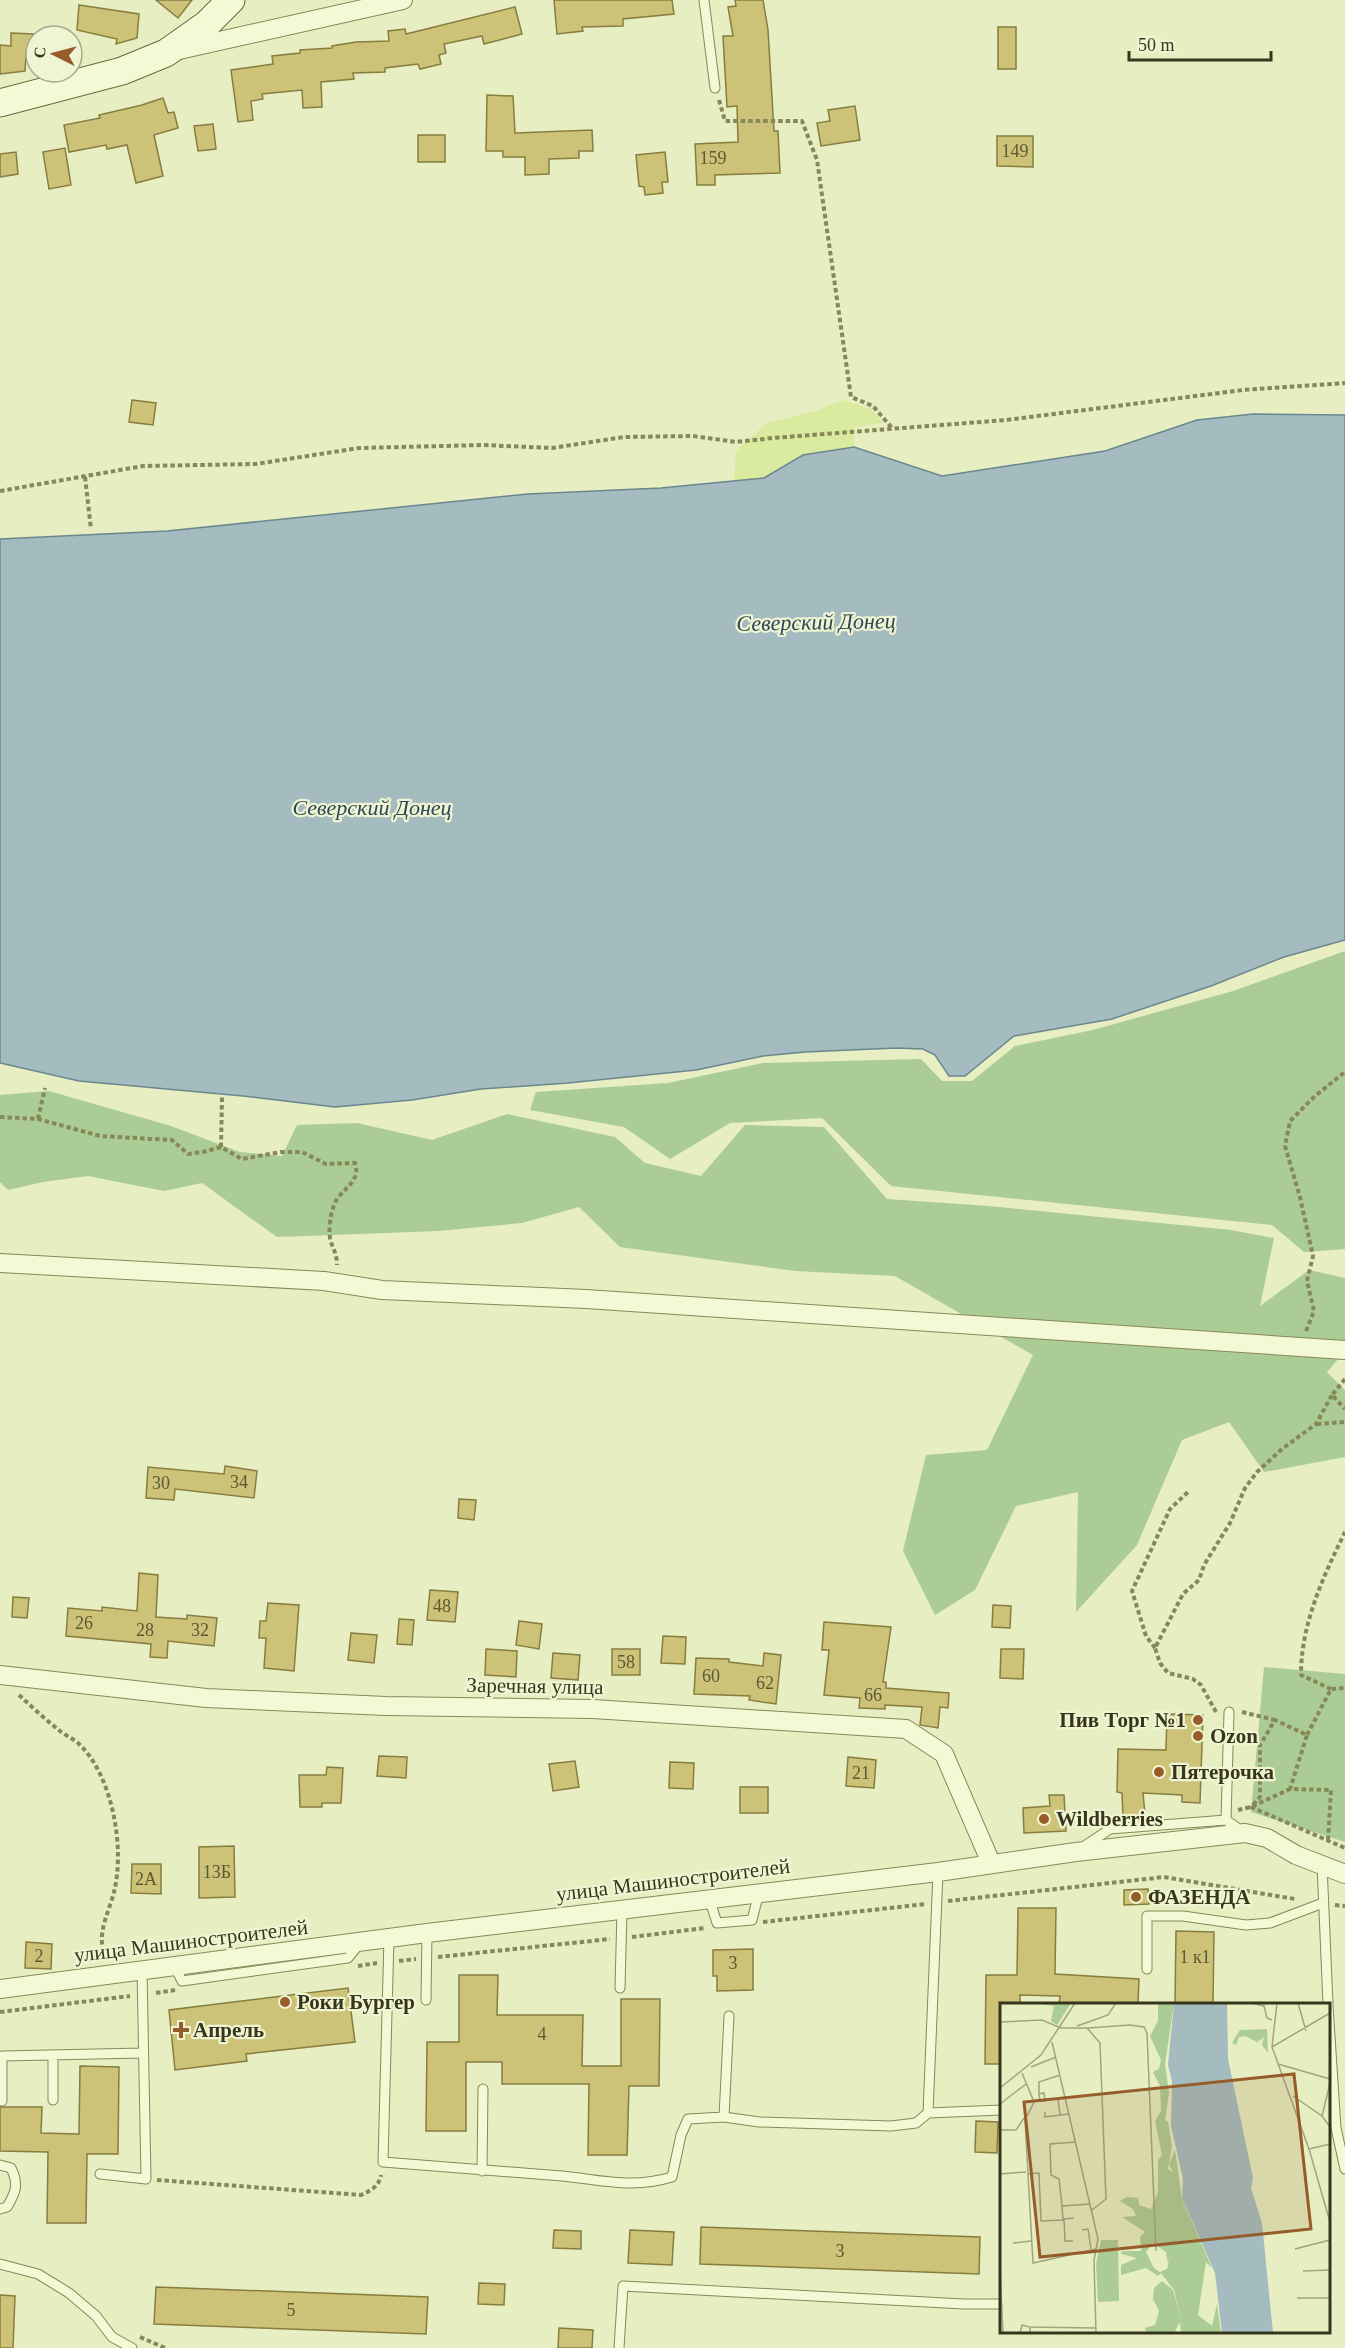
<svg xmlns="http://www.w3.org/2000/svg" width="1345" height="2348" viewBox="0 0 1345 2348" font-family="Georgia,serif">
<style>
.green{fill:#accc96}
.sand{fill:#daea9f}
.water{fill:#a4bbc0;stroke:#6b878e;stroke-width:1.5}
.building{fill:#ccc278;stroke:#877d3f;stroke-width:1.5}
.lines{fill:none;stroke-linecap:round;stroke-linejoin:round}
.lane-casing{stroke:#878859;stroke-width:11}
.street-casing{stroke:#878859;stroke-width:20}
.secondary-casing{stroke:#69683d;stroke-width:29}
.path{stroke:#878859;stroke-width:4;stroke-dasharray:4.5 3;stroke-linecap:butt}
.lane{stroke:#f3f9d5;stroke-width:9}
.street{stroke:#f3f9d5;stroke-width:18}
.secondary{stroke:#f3f9d5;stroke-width:27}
.poi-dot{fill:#965c29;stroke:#eff5d2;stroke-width:2}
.labels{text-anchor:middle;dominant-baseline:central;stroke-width:4.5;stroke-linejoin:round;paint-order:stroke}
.number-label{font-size:18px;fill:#5c5934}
.street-label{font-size:21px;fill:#37361d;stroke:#eff5d2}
.poi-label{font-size:21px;font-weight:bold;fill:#37361d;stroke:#eff5d2;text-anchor:start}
.water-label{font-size:22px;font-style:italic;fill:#2d4657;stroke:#eff5d2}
.inset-road{fill:none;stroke:#a0a480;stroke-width:1.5}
.view{fill:#965c29;fill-opacity:0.15;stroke:#965c29;stroke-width:3}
.inset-edge{fill:none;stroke:#37361d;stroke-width:3}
</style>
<rect width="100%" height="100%" fill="#e6eec2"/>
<path class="green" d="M1345,951V1249L1304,1252L1272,1225L891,1186L822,1118L730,1123L670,1159L624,1127L530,1110L536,1092L668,1083L763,1063L921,1059L942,1081H972L1015,1046L1093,1030L1233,991Z
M49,1091L171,1126L240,1152L282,1156L297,1125L357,1123L432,1140L507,1114L615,1137L645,1163L701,1176L745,1125L824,1127L887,1199L989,1206L1231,1230L1274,1238L1260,1306L1309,1270L1345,1278V1351L1327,1372L1345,1390V1457L1264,1472L1229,1422L1182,1440L1137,1545L1076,1612L1078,1492L1016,1506L975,1590L935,1615L903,1551L926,1455L987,1450L1033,1355L895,1276L795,1271L620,1247L579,1207L522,1223L439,1231L277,1237L202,1183L164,1191L88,1176L43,1182L8,1190L0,1182V1095Z
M1264,1667L1345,1674V1842L1251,1812Z"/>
<path class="sand" d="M843,400L871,409L883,423L854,427V447L803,455L764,478L734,480L736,451L767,423L816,411Z"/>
<path class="water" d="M1253,414L1345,415V940L1284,957L1211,986L1112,1019L1014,1036L965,1076H949L935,1055L923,1049L896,1048L805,1052L763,1056L696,1070L568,1083L481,1089L412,1100L335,1107L243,1096L79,1081L0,1063V539L167,531L528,494L661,488L764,478L803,455L854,447L942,476L1105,451L1197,420Z"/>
<path class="building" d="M156,0H192L178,18Z
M554,0H672L674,14L623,19V26L582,27L583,31L557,34Z
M735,0H763L768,30L774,131H778L780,173L715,175V185H697L695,144L738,142L737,106L727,107L723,36H733L728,7L736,6Z
M79,5L139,14L137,38L116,44L117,39L77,30Z
M515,7L522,34L484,44L482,36L444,44L446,53L439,55L441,64L420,69L418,64L385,68V72L353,73L354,79L321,82L322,107L303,108L302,90L262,94L263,99L251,101L253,120L238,122L231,70L273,64L272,56L300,53V50L332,48V46L356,42L389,41L388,31L405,29L406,34Z
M998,27H1016V69H998Z
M11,33L34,34L33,55H26L25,71L0,74V45L11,46Z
M487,95L513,96L515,133L592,130L593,151H579V158L549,159V174L525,175V157H503V151H486Z
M163,98L168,113L174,112L178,128L154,135L163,176L136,183L127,145L107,149L106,145L69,152L64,125L100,118L99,115L142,105Z
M855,106L860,140L821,146L817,123L830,121L828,110Z
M213,124L216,149L198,151L194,126Z
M418,135H445V162H418Z
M997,136H1033V167L997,166Z
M65,148L71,185L49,189L43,152Z
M16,152L18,174L0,177V154Z
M665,152L668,182H662L663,193L645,195L644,187L639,186L636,155Z
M132,400L156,403L153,425L129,422Z
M225,1466L257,1471L254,1498L175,1489L174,1500L146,1498L148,1467L224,1474Z
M459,1499L476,1500L474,1520L458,1518Z
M139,1573L158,1575L156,1617L187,1619V1615L217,1618L214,1646L168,1641L167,1658L150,1657L151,1644L66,1636L68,1608L102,1611V1607L137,1611Z
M430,1590L458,1592L455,1622L427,1620Z
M13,1597L29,1598L27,1618L12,1617Z
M268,1603L299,1605L294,1671L264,1668L266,1638H259L260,1621H266Z
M993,1605L1011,1606L1010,1628L992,1627Z
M399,1619L414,1620L412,1645L397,1644Z
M519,1621L542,1624L539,1649L516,1645Z
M824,1622L891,1627L883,1682H886V1688L949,1693L948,1708L940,1707L938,1728L920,1725L922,1707L885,1705V1709L859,1708L860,1698L824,1695L829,1650H822Z
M351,1633L377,1635L374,1663L348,1660Z
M663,1636L686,1637L685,1664L661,1663Z
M486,1649L517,1651L516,1677L485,1675Z
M612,1649H640V1675H612Z
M1001,1649H1024L1023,1679L1000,1678Z
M553,1653L580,1655L578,1680L551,1678Z
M764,1653L781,1655L776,1704L749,1700L750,1696L694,1694L696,1658L729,1659V1662L763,1666Z
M1167,1714L1203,1715L1200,1803L1182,1802V1795L1143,1793L1145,1814L1123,1816L1122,1793L1117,1792L1118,1749L1166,1750Z
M379,1756L407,1757L406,1778L377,1776Z
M848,1757L876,1760L874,1788L846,1786Z
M575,1761L579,1787L553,1791L549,1764Z
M670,1762L694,1763L693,1789L669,1788Z
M327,1767L343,1768L341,1803H322V1807H300L299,1775H326Z
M740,1787H768V1813H740Z
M1049,1795H1064L1066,1831L1024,1833L1023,1808L1050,1806Z
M234,1846L235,1897L199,1898V1847Z
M132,1864H161V1894L131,1893Z
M1148,1889L1149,1904L1124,1905V1890Z
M1018,1908H1056L1055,1974L1139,1979L1138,2004H1059L1060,1996L1020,1995V2004H1002V2064H985L986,1975H1017Z
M1176,1931L1214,1932L1213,2004H1175Z
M26,1942L52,1944L51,1969L25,1968Z
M753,1949V1990L717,1991V1976H713V1950Z
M459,1975H498L497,2015H583L582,2066H621V1999H660L659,2086H629L627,2155H588L589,2084H502V2062H466V2131H426L427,2042H459Z
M348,1988L355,2042L246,2054L247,2061L175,2070L169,2010Z
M80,2066L119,2067L118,2154H87L86,2223H47L48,2152L0,2151V2107H42L41,2133L79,2134Z
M976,2121L998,2122L997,2153L975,2152Z
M701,2227L980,2237L979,2274L700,2264Z
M554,2230L581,2231V2249L553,2248Z
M630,2230L674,2232L672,2265L628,2263Z
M479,2283L505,2284L504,2305L478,2304Z
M156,2287L428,2297L426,2334L154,2324Z
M0,2295L15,2296L13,2348H0Z
M559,2328L593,2330L592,2348H558Z"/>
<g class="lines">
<g class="lane-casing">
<path id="lane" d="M704,0L715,88
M1226,1820L1229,1712
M1083,1847L1110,1829L1226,1820L1243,1832
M1322,1865L1328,2004
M938,1872L928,2113L1002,2110
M709,1898L717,1923L752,1920L759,1892
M389,1938L383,2162C443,2167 503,2171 562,2176C602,2180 632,2189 672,2177L681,2135L688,2119L724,2117L759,2122L891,2126L916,2123L928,2113
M174,1965L182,1981L348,1958L360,1943
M1147,1969V1916H1183L1246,1925L1270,1923L1323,1903
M620,1988L622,1910
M426,2000L427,1933
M1328,2006L1336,2128L1345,2169
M53,2100V2055
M2,2101V2056L143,2053
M724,2117L729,2016
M0,2165L11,2168C19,2184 16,2192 7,2207L0,2209
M482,2171L483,2089
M100,2174L146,2179L142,1969
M0,2264L38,2274L69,2293L96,2316L112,2337L132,2348
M619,2348L623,2286L964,2304H1002"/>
</g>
<g class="street-casing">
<path id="street" d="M179,50L403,0
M0,1263L324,1281L382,1290L586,1299L1345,1350
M0,1675L206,1698L386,1706L593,1709L906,1729L944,1754L991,1863
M0,1989L427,1933L938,1872L1076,1852L1245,1833L1267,1838L1296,1855L1345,1874"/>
</g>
<g class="secondary-casing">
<path id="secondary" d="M0,103L122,71L166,53L207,24L231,0"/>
</g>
<path class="path" d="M719,100L725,121H802L817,160L851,397L873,406L892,428
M85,477L91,529
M0,491L143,466L256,464L359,448L483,445L552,448L624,437L693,436L736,442L773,438L1006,420L1243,390L1345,383
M0,1117L38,1119L100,1136L172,1140L188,1154L203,1152L221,1147L242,1159L281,1152H302L326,1164L355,1163C362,1184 338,1189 333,1208C330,1216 328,1234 331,1242C334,1251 337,1255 337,1265
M38,1119L45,1088
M221,1147L222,1097
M1306,1331L1314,1311L1307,1281L1313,1256L1300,1197L1285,1146L1290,1121L1315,1096L1345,1072
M1345,1379L1332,1395L1345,1409
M1317,1424L1345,1422
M1155,1648L1146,1636L1132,1591L1170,1509L1188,1492
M1331,1689L1301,1675C1301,1624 1323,1577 1345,1532
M19,1695C32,1707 46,1720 60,1731C66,1736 74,1739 79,1744C113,1776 125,1849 114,1892C109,1913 94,1937 107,1958
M1216,1712L1201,1685L1193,1679L1168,1673L1160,1663L1155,1648L1183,1594L1199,1580L1204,1565L1230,1523L1245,1488L1257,1472L1282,1449L1316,1424L1332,1395
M1242,1712L1275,1720
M1307,1735L1331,1689L1345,1688
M1238,1810L1251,1807L1290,1789
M1328,1840L1331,1790L1290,1789L1307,1735L1275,1720L1260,1745V1797L1251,1807L1345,1848
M948,1901L1164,1877L1295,1899
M1335,1905L1345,1906
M763,1922L926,1904
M632,1937L705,1928
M438,1957L610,1939
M399,1961L416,1959
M358,1966L377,1963
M156,1993L175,1990
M0,2012L130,1996
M157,2180L361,2195C372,2190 379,2186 381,2175
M140,2337L165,2348"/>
<use href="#lane" class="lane"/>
<use href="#street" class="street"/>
<use href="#secondary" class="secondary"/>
</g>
<g class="poi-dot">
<circle cx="1198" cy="1720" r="6"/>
<circle cx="1198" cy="1736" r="6"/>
<circle cx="1159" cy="1772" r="6"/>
<circle cx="1044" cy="1819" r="6"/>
<circle cx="1136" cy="1897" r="6"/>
<circle cx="285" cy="2002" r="6"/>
<path d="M178 2021h6v6h6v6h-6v6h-6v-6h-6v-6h6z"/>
</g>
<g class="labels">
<g class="number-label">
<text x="1015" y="151">149</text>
<text x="713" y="158">159</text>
<text x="239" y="1482">34</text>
<text x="161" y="1483">30</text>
<text x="442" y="1606">48</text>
<text x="84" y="1623">26</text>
<text x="145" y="1630">28</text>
<text x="200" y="1630">32</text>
<text x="626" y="1662">58</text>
<text x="711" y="1676">60</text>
<text x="765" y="1683">62</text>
<text x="873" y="1695">66</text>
<text x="861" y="1773">21</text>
<text x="217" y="1872">13Б</text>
<text x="146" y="1879">2А</text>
<text x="39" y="1956">2</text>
<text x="1195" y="1957">1 к1</text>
<text x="733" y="1963">3</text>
<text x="542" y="2034">4</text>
<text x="840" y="2251">3</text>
<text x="291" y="2310">5</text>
</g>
<g class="street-label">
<text transform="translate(535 1686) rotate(1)">Заречная улица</text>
<text transform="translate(673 1880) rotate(-7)">улица Машиностроителей</text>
<text transform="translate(191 1941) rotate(-7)">улица Машиностроителей</text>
</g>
<g class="poi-label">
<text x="1186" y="1720" text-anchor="end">Пив Торг №1</text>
<text x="1210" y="1736">Ozon</text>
<text x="1171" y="1772">Пятерочка</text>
<text x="1056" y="1819">Wildberries</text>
<text x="1148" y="1897">ФАЗЕНДА</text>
<text x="297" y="2002">Роки Бургер</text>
<text x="193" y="2030">Апрель</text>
</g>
<g class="water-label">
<text transform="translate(816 622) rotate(-1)">Северский Донец</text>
<text x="372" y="807">Северский Донец</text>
</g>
</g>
<g transform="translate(1000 2003)">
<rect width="330" height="330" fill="#e6eec2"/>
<path d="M32,0H71L57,22L51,18L54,3ZM158,0H174L165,61L169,90L165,117L168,119L172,143L168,166L174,170L169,162L175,146L182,196L212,265L206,259L198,312L212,323L217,301L221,330H181L180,319L174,330H146L145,325L155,322L159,308L153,296L154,285L162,278L173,287L181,316L174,287L161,270L158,273L146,265L121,272V262L137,255L121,251L122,248H141L140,234L145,229L122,214L136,213L133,206L120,198L127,194L138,195L139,202L151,206L158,189V157L162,152L155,118L161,108L160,83L153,69L159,66L161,57L150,33L158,18ZM153,240L166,249L168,260L171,250L167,266L160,269L154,265L146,249ZM267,26L268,50L262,42L264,34L257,39L245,33L239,34L236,42L232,40L240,27ZM101,237H118L119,298L98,299L96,261Z" fill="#accc96" fill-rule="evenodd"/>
<path d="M174,0H227L228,56L253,175L251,185L262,220L273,330H222L215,270L182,195L183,176L171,123L172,78L168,62Z" fill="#a4bbc0"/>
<path class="inset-road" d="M251,0L264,3L267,15L272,17M277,0L272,44L309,146L330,219M298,0L306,28M0,19L42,17L61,25H87L100,40L106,196L92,207M77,23L108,12L116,0M88,25L130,22L144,24L147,30L156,248M52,39L98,236L94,257L96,330M272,44L330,10M278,61L330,76M31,64L56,54M22,70L34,99L25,117L33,260L96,246M0,85L41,52L75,0M39,91L40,98H45L44,90L39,91V79L60,72M293,93L322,113L330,124M53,96H58L60,112M0,101L26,81M45,109V114L69,111M322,113L330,80M0,127H16L24,115M309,146L330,141M0,171L26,169M27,171L39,170L41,218L63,217L62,203L90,201M62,203L59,176L51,172L50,141L76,139M82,227L88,226L91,246M73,238H65L64,216L74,215M13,240L31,238M295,246L330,237M0,268L3,330M303,268L330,267M297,295H330M29,324L96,325M20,330L22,322L30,324V330"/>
<path class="view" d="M294,71L311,226L40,254L24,99Z"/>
<rect width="330" height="330" class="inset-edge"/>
</g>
<g transform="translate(54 54) rotate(276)"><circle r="28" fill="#eff5d2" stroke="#a5a98a" stroke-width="1.5"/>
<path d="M0-4.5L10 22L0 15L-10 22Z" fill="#965c29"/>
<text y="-9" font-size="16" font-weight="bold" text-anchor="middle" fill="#37361d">С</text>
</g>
<path d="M1129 51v9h142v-9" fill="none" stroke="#37361d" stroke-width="3"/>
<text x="1138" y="51" font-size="18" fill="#37361d" stroke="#eff5d2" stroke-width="4.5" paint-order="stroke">50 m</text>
</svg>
